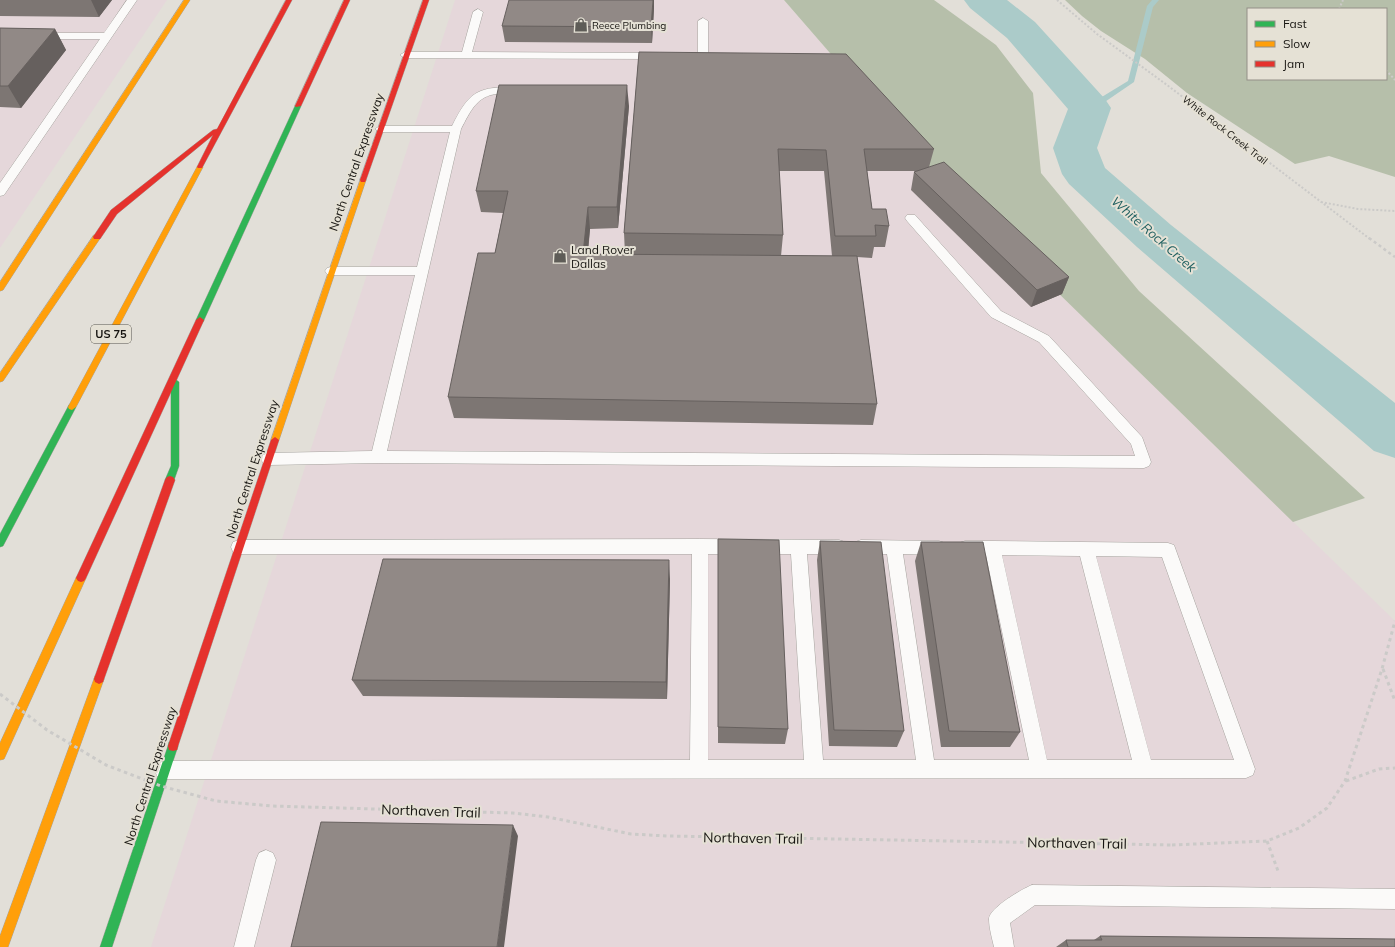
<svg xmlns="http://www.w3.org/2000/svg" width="1395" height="947" viewBox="0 0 1395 947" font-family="Mulish,sans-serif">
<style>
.commercial{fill:#e5d7da}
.forest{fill:#b6bfaa;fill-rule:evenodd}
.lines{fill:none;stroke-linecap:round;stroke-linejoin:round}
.stream{fill:#abcbc9;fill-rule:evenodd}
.river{fill:#abcbc9;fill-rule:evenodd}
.lane-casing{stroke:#a6a49f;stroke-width:1}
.fast-casing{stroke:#a6a49f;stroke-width:1}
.slow-casing{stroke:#a6a49f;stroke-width:1}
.jam-casing{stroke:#a6a49f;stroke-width:1}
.path-far2{stroke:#cbcac8;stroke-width:2;stroke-dasharray:2 2;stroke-linecap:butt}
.path-far1{stroke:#cbcac8;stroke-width:2.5;stroke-dasharray:3 3;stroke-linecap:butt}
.path{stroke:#cbcac8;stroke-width:3;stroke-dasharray:3.5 3.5;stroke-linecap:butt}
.lane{fill:#fbfaf9;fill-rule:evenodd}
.fast{fill:#30b455;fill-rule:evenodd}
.slow{fill:#ff9f0a;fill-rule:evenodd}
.jam{fill:#e5322d;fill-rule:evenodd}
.path-bridge{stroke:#cbcac8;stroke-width:3;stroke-dasharray:3.5 3.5;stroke-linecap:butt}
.wall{fill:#7d7673;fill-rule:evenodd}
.shaded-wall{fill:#66605e}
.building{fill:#918986;stroke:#66605e}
.labels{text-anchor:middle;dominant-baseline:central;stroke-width:4;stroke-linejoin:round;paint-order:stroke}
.far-poi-label{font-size:10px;fill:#171511;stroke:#e5e1d5;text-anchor:start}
.far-street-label{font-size:10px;fill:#171511;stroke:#e5e1d5}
.shield{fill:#e5e1d5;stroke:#55524c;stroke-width:1}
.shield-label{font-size:11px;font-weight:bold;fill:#171511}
.street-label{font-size:12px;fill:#171511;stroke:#e5e1d5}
.poi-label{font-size:12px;fill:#171511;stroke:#e5e1d5;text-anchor:start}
.water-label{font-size:13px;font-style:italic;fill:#216161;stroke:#e5e1d5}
.near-street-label{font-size:14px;fill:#171511;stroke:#e5e1d5}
</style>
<rect width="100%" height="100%" fill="#e2dfd8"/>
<path class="commercial" d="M0,0H167L0,248Z
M455,0H784L928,166L1395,621V947H151Z"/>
<path class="forest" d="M784,0H934L996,45L1033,93L1041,173L1139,291L1365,498L1293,522L928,166Z
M1065,0H1395V177L1329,156L1295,164L1187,93L1145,59L1101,31L1082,16ZM1248,9H1386V79H1248Z"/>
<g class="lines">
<path class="stream" d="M1152,0H1159L1153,7L1134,82L1093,110H1087V106L1128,81L1147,6Z"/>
<path class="river" d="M964,0H1007L1035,22L1105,99L1111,108L1097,148L1105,168L1171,225L1395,403V458L1374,451L1137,247L1069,184L1062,174L1053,148L1068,109L1007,38L970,8Z"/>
<g class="lane-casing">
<path id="lane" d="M127,0H137L4,195L0,196V183L100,39H0V33H104Z
M478,9L483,12L472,52L658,53L663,56L658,59L405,58L400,55L405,52H462L473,12Z
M703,18L708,21V56L703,59L682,58L681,56L682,54L698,53V21Z
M517,87L521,88L522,90L521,92C514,94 506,93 498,94C477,95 470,112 461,129L387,451L1135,456L1131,444L1039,342L991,317L907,221L905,218L907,215H915L1001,311L1049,336L1142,437L1151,462L1149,466L1144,468L378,463L268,465L263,463L261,459L263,455L268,453L372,451L415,275H331L327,274L325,271L327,268L331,267H417L450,132H380L375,129L380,126H452C470,90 478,87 517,87Z
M700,539L839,540L845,542L847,547L845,552L839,554H807L823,760H916L887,554H861L855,552L853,547L855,542L861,540L939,541L945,543L947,548L945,553L939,555L903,554L934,760H1029L986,555H965L959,553L957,548L959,543L965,541H992L1168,543L1174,545L1255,769L1253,775L1246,778L164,779L157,776L155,770L157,764L164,761L690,760L692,554H239L233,552L231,547L233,542L239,540ZM708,554H791L804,760H708ZM1002,555L1080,556L1132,760H1047ZM1096,556L1162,557L1234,760H1151Z
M266,850L273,853L276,860L254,947H234L256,860L259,853Z
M1032,885L1395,889V909L1035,905L1010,923L1014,947H994C992,938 989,928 989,919C989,908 1022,889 1032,885Z"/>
</g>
<g class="fast-casing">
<path id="fast" d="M298,104L301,106L204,320L203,322H197L196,320L295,106Z
M175,379L179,382V466L173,483H167L165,480L171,466V382Z
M72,404L76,407L3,546L0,547V534L69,405Z
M173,741L177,742L178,746L112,947H100L168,746L169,742Z"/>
</g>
<g class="slow-casing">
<path id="slow" d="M184,0H190L3,290L0,291V282Z
M200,165L203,167L76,407L72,410L69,409L68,407L197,167Z
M361,178H365L366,180L279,440L275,443L272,442L271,440Z
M94,235H100L101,237L3,381L0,382V373Z
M81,574L84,575L86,578L4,759L0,760V743L76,578L78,575Z
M99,674L103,676L104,679L8,947H0V936L94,679L95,676Z"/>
</g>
<g class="jam-casing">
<path id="jam" d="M286,0H292L202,168H198L197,167L213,135L117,214L100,239H94L93,237L111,210L213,130L217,129Z
M344,0H350L301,106L296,107L295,106Z
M423,0H429L366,180L365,182H361L360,180Z
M200,317L204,320L86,578L84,581L81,582L78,581L76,578L196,320Z
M275,437L279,440L178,746L177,750L173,751L169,750L168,746L271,440Z
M170,476L173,477L175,480L104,679L103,682L99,684L95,682L94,679L165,480L167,477Z"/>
</g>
<path class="path-far2" d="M1057,0L1097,34L1167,85L1370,239
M1339,9L1343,0
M1386,70L1395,80
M1321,202L1358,209L1395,211"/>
<path class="path-far1" d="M1369,238L1395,257"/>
<path class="path" d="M1383,669L1395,701
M1346,781L1379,769L1395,768
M1267,841L1278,871
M1172,845L1267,841L1299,828L1327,808L1345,781L1382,669L1395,621"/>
<use href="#lane" class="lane"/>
<use href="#fast" class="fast"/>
<use href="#slow" class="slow"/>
<use href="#jam" class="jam"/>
<path class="path-bridge" d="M0,694L47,730L106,765L161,786L216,801L272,806L513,813L548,817L631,834L667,836L1172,845"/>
</g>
<path class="wall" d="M0,0H112L99,17L0,16Z
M654,8L652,43L505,42L502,26Z
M0,28L55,29L66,50L21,108L0,107Z
M639,52L934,149L929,167L1069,277L1062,294L1031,307L911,190L914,172L919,171H867L872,209L889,226L885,247H874L872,258L857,257L877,404L873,425L454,418L448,397L495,253L503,213L481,212L476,191L629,106L618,228L590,229L588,254H625L624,233ZM779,171H824L832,256H781L783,235Z
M718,539L788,729L785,744L718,743Z
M820,541L904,731L897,747L829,746L817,560Z
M921,542L1020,732L1010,747H941L915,561Z
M670,579L667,699L363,696L352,680Z
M1100,936L1395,947H1056L1066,940H1094Z"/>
<path class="shaded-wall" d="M91,0H112L99,17Z
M653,0H654V8L652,43L651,27Z
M55,29L66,50L21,108L8,86Z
M627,85L629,106L618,228L617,207Z
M588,207L590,229L585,276L583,254Z
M1069,277L1062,294L1031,307L1037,290Z
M669,560L670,579L667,699L666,682Z
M513,825L518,836L504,947H497Z"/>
<path class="building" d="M509,0H653L651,27L502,26Z
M0,28L55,29L8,86H0Z
M639,52L846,54L934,149H864L872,209H886L889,226L875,225L876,236H835L826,150L778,149L783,235L624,233Z
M499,85H627L617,207H588L583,254L857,256L877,404L448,397L478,253H495L508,191H476Z
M944,162L1069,277L1037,290L914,172Z
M718,539L779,540L788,729L718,727Z
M820,541L881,542L904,731L834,730Z
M921,542H983L1020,732L949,731Z
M383,559L669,560L666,682L352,680Z
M321,822L513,825L497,947H291Z
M1100,936L1395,939V947H1068L1066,940H1102Z"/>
<defs>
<g id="shop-bare" transform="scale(1.08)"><path d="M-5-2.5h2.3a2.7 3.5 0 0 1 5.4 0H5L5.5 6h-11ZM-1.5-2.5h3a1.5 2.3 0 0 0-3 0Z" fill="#5e5c57" stroke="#e5e1d5" stroke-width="2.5" paint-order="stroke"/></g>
</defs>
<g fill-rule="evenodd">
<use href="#shop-bare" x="581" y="25"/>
<use href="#shop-bare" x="560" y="256"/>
</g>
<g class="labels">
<g class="far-poi-label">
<text x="592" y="25">Reece Plumbing</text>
</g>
<g class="far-street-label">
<text transform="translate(1225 130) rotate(38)">White Rock Creek Trail</text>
</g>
<rect class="shield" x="91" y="325" width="40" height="18" rx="3"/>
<g class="shield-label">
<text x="111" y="334">US 75</text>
</g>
<g class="street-label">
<text transform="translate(356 162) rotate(-71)">North Central Expressway</text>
<text transform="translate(252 469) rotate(-72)">North Central Expressway</text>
<text transform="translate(150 776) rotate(-72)">North Central Expressway</text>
</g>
<g class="poi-label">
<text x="571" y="249">Land Rover<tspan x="571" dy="14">Dallas</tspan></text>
</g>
<g class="water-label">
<text transform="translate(1154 234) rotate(41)">White Rock Creek</text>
</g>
<g class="near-street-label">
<text transform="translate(431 811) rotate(2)">Northaven Trail</text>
<text transform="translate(753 838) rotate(1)">Northaven Trail</text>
<text transform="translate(1077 843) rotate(1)">Northaven Trail</text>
</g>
</g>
<rect x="1247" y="8" width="140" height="72" fill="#e5e1d5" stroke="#938f87"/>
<rect x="1255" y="21" width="20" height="6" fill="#30b455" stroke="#938f87"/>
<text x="1283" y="28" font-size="12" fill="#171511">Fast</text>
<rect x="1255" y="41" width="20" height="6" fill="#ff9f0a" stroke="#938f87"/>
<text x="1283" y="48" font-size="12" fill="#171511">Slow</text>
<rect x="1255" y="61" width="20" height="6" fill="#e5322d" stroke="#938f87"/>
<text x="1283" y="68" font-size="12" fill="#171511">Jam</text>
</svg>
